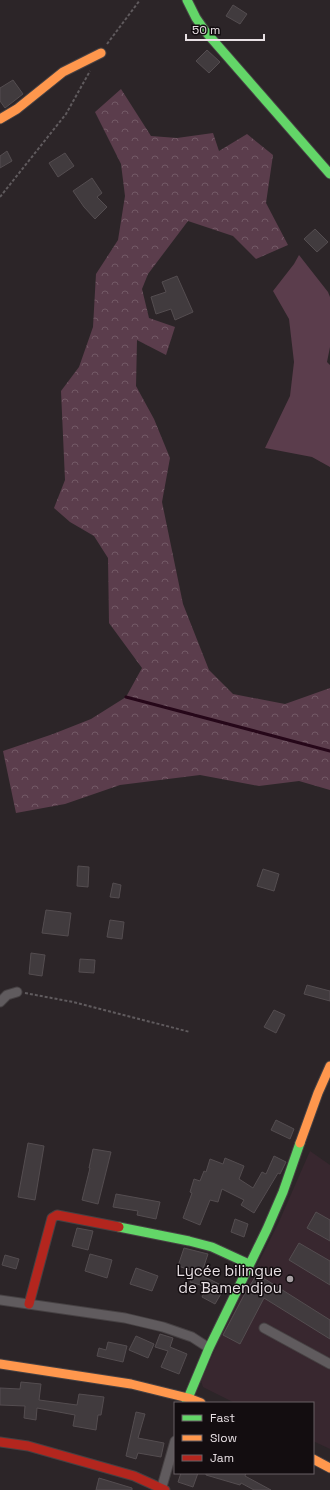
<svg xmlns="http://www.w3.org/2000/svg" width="330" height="1490" viewBox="0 0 330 1490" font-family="'Space Grotesk',sans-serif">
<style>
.built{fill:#38272f}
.grass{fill:#5b3d4c}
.forest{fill:url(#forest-crowns)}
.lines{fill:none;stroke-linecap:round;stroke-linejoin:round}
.stream{stroke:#260719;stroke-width:3}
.building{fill:#413b3e;stroke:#544d50}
.street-casing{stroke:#464143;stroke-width:11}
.fast-casing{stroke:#464143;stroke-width:11}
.slow-casing{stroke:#464143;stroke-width:11}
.jam-casing{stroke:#464143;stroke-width:11}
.path{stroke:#605b5e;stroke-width:2;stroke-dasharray:3 2;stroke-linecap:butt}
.street{stroke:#605b5e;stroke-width:9}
.fast{stroke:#63d668;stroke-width:9}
.slow{stroke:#ff974d;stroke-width:9}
.jam{stroke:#b3261e;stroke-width:9}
.poi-dot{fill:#a69fa2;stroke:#130d10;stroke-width:1.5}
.labels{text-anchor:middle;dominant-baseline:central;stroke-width:3;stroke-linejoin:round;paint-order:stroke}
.poi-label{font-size:15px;fill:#e8e0e4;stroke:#130d10;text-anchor:end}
</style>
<defs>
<pattern id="forest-crowns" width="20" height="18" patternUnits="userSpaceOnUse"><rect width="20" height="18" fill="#5b3d4c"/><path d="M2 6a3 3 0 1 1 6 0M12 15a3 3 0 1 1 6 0" fill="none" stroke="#735966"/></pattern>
</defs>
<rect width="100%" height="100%" fill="#2c2528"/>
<path class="built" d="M310,1151L330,1165V1449L313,1441V1403H235L203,1387L201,1381L222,1334L278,1224Z"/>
<path class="grass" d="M299,255L328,292L330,297V347L327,362L330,365V467L312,457L265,448L290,396L294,362L289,319L273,291L294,264Z"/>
<path class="forest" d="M121,89L151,136L177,138L213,133L219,151L247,134L273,155L266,203L288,245L256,259L233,236L188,221L148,274L142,289L149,318L175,327L166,355L137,340L136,386L154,419L170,458L162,502L183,604L209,670L233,694L285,704L330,688V790L299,781L259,786L200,775L120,785L65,804L16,813L3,751L53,734L91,719L126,697L142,668L109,623L108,558L94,536L70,522L54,508L65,480L61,391L79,367L93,327L96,274L118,240L125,196L121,164L95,112Z"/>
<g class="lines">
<path class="stream" d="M126,697L330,751"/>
</g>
<path class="building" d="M233,5L247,14L240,24L226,16Z
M207,50L220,62L209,73L196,61Z
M13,80L23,94L5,108L0,101V88Z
M7,151L12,161L0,168V156Z
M65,153L74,166L58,177L49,163Z
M92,178L102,193L97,197L107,207L95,219L84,207L73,191Z
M315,229L328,242L317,252L304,239Z
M177,276L193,312L175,320L171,309L156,314L151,297L166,292L162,282Z
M78,866L89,867L88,887L77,886Z
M263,869L279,874L274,891L257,886Z
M113,883L121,885L119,898L110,897Z
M46,910L71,913L68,936L42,933Z
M110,920L124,922L122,939L107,937Z
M31,953L45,955L42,976L29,974Z
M80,959L95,960L94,973L79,972Z
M307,985L330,991V1001L304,994Z
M274,1010L285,1015L276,1033L264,1027Z
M276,1120L294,1129L290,1139L271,1130Z
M28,1143L44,1146L35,1200L18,1197Z
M93,1149L111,1152L98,1204L82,1200L90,1168H89Z
M274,1156L286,1162L280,1174L278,1173L254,1213L241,1205L244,1200L222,1189L218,1202L210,1200L200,1225L183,1218L192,1193L190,1192L194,1179L200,1181L204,1171L206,1172L210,1159L223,1164L225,1158L244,1166L239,1179L253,1188L262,1172L266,1174Z
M116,1194L160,1202L156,1219L137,1215L138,1211L113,1207Z
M316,1212L330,1220V1241L307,1228Z
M235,1219L248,1224L244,1237L231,1232Z
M77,1228L93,1231L88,1250L72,1246Z
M299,1243L330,1261V1285L289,1260Z
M184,1248L208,1254L201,1275L229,1289L227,1294L222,1292L215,1304L202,1297L207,1287L190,1282L193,1271L178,1266Z
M90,1254L112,1260L107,1278L85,1271Z
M5,1255L19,1259L16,1269L2,1265Z
M136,1268L158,1276L152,1291L130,1284Z
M257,1274L330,1320V1339L264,1298L240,1344L223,1335L243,1297Z
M160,1334L173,1338L170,1347L187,1354L179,1374L161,1367L168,1351L155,1347Z
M136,1336L154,1344L148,1358L129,1350Z
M108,1342L127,1346L123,1362L97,1356L99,1348L106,1350Z
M21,1382L41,1384L39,1400L77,1405L79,1394L104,1397L101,1415H98L96,1430L73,1426L75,1415L37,1408L36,1420L24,1418L25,1406L0,1405V1388L20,1389Z
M136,1412L145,1414L138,1438L164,1443L161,1457L138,1453L136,1459L126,1456Z
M181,1473H198L193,1487L178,1482Z
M206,1473H246L245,1476L271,1490H254L241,1483L240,1485L206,1475Z
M99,1478L132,1488V1490H96Z"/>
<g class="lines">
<g class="street-casing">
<path id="street" d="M0,1002L7,995L17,992
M0,1300L125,1318L163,1327L192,1337L209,1348
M264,1328L330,1364
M161,1490L175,1441"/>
</g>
<g class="fast-casing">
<path id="fast" d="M187,0L196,18L205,31L330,174
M119,1227L189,1241L212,1247L249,1264
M186,1403L209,1348L267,1229L283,1192L300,1143"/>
</g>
<g class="slow-casing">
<path id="slow" d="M0,119L17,109L63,72L101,53
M300,1143L318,1093L330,1066
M0,1364L131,1384L188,1398L201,1403
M313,1459L330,1468"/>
</g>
<g class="jam-casing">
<path id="jam" d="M29,1304L52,1218L57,1215L119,1227
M0,1442L28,1446L134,1476L165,1490"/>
</g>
<path class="path" d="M107,44L140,0
M0,197L66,114L90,71
M25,993L73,1002L190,1032"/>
<use href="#street" class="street"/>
<use href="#fast" class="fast"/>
<use href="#slow" class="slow"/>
<use href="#jam" class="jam"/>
</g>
<circle class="poi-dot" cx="290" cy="1279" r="4"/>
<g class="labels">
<g class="poi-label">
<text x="282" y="1270">Lycée bilingue<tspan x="282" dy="17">de Bamendjou</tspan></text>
</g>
</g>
<rect x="174" y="1402" width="140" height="72" fill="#130d10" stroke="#686165"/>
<rect x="182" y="1415" width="20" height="6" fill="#63d668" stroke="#686165"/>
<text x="210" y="1422" font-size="12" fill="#e8e0e4">Fast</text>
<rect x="182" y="1435" width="20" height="6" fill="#ff974d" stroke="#686165"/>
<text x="210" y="1442" font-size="12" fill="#e8e0e4">Slow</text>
<rect x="182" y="1455" width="20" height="6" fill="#b3261e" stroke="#686165"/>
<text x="210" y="1462" font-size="12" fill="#e8e0e4">Jam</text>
<path d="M186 34v6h78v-6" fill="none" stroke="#e8e0e4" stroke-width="2"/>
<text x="192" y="34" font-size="12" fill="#e8e0e4" stroke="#130d10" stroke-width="3" paint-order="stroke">50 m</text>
</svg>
